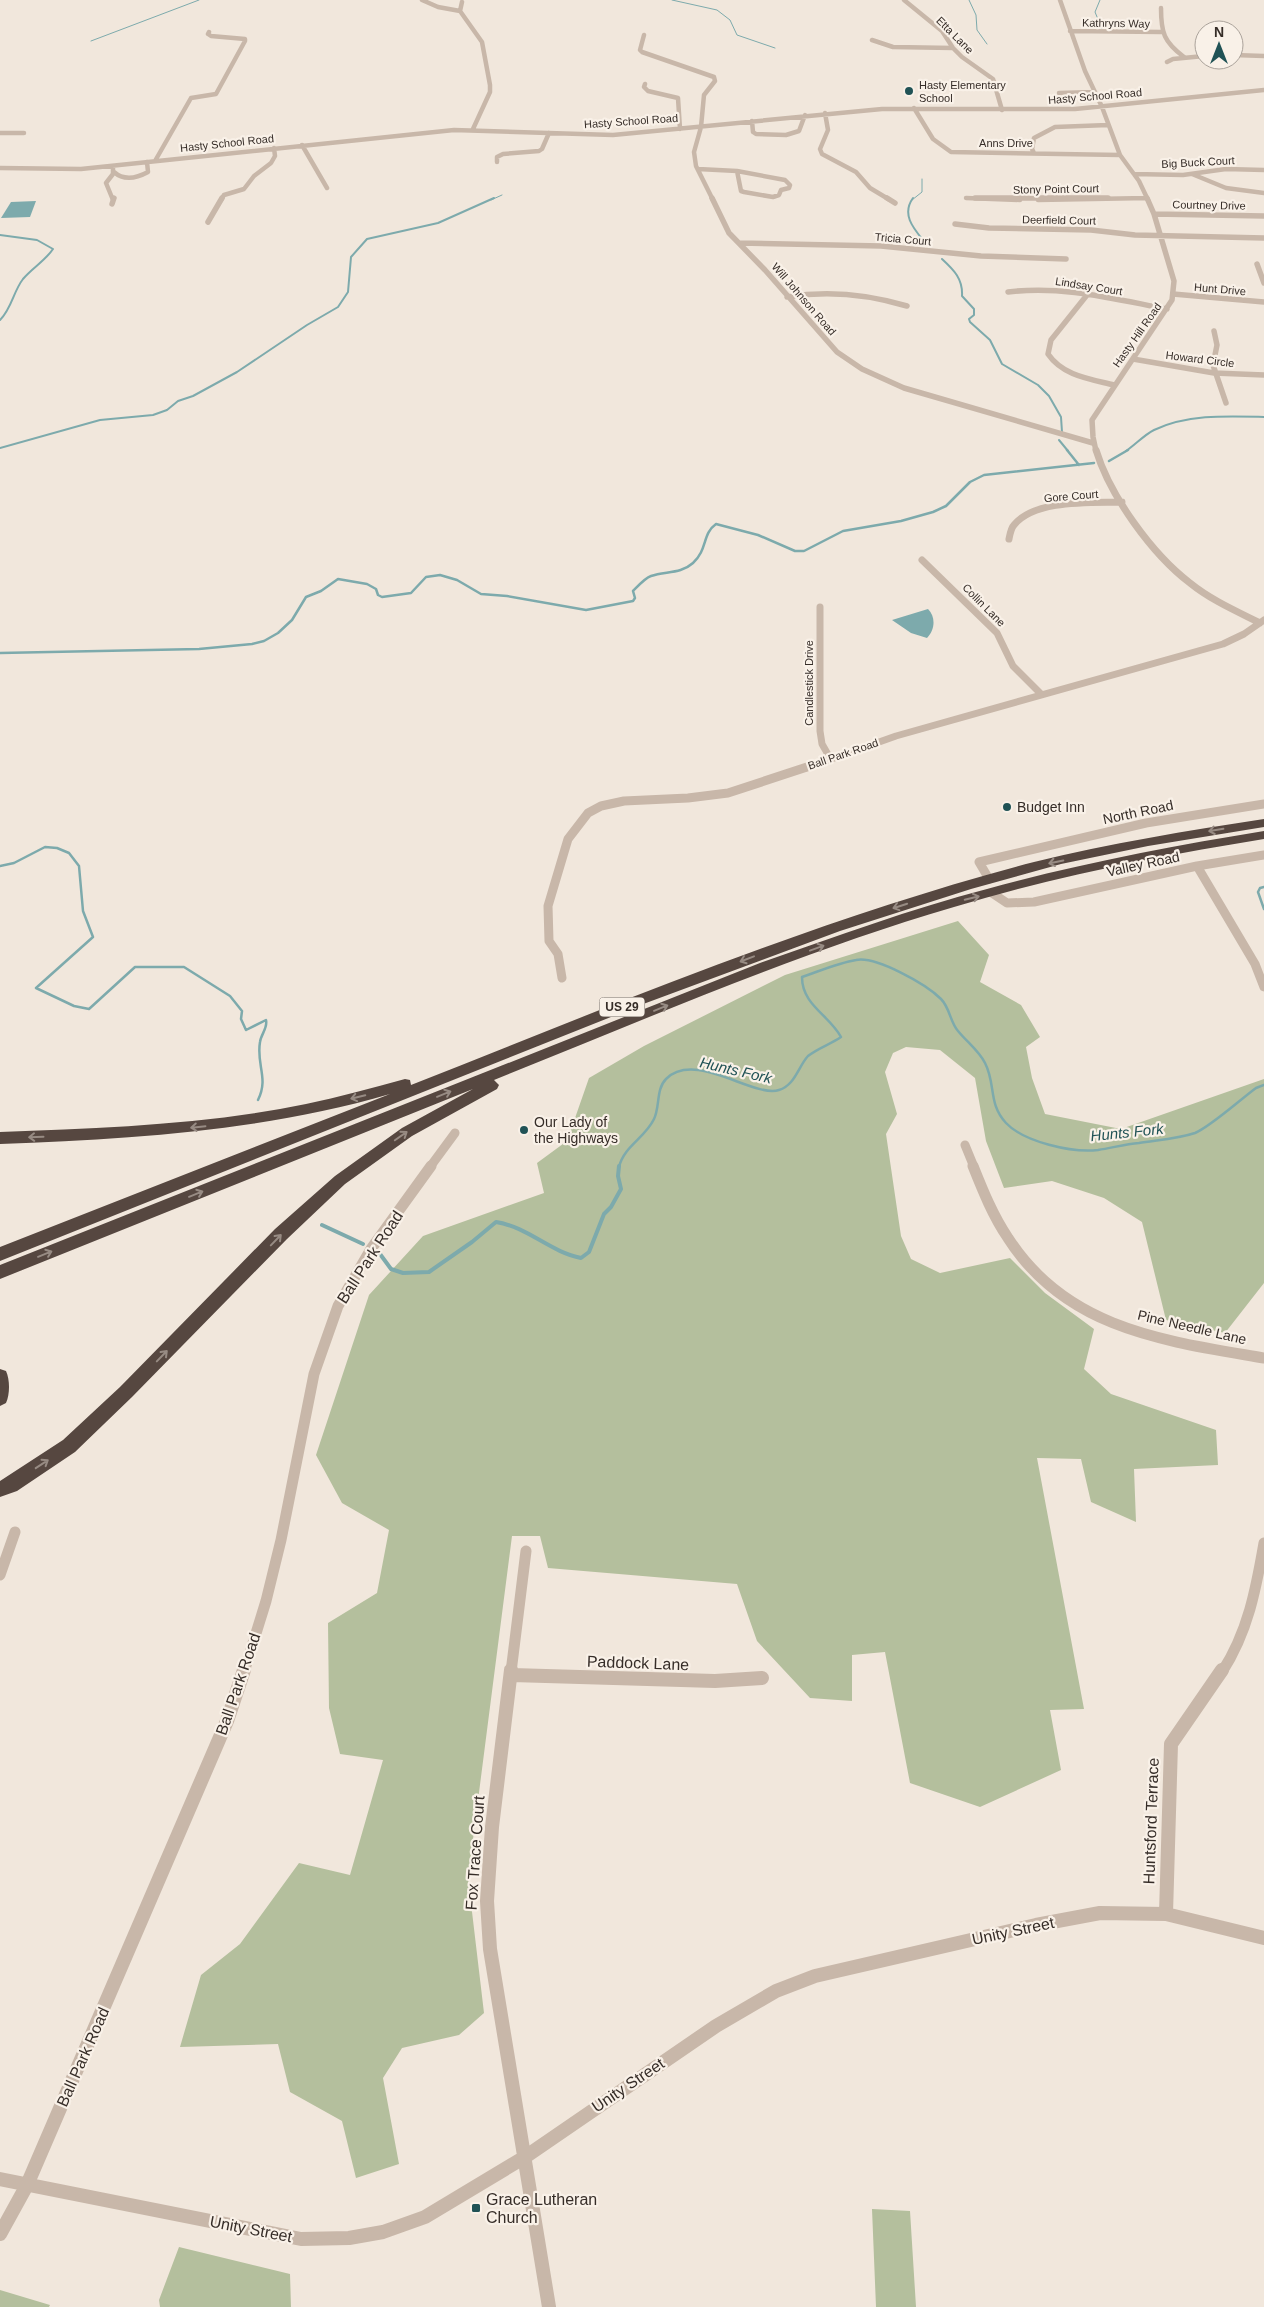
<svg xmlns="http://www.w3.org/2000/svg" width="1264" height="2307" viewBox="0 0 1264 2307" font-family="Helvetica,sans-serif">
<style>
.green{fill:#b4bf9d}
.water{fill:#7daaac}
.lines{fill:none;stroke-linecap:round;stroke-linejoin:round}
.stream-far3{stroke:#7daaac;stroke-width:1}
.stream-far2{stroke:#7daaac;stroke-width:2}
.stream-far1{stroke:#7daaac;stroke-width:2.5}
.stream{stroke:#7daaac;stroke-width:4}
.minor-far5{stroke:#c8b7a9;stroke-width:4.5}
.minor-far4{stroke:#c8b7a9;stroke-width:5.5}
.minor-far3{stroke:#c8b7a9;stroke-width:7}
.minor-far2{stroke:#c8b7a9;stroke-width:9}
.minor-far1{stroke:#c8b7a9;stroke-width:11}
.minor{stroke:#c8b7a9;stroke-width:14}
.highway{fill:#564740;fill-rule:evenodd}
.oneway{stroke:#978b83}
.poi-dot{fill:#205255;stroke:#f9f1e8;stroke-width:2}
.labels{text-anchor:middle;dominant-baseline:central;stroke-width:4.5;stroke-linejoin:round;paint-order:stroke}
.far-street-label{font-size:11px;fill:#362d28;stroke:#f9f1e8}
.far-poi-label{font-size:11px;fill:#362d28;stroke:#f9f1e8;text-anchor:start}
.shield{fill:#f9f1e8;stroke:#706862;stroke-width:1}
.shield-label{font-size:12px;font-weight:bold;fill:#362d28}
.poi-label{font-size:14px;fill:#362d28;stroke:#f9f1e8;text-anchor:start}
.street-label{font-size:14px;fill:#362d28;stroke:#f9f1e8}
.water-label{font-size:15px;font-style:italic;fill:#205255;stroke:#f9f1e8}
.near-street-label{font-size:16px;fill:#362d28;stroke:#f9f1e8}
.near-poi-label{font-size:16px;fill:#362d28;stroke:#f9f1e8;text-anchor:start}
</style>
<rect width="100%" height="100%" fill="#f1e7dc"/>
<path class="green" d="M958,921L989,955L980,982L1021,1005L1040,1037L1026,1047L1032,1078L1045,1114L1121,1129L1264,1079V1283L1225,1333L1166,1320L1142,1222L1104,1198L1052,1181L1004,1188L986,1141L975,1078L940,1050L906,1047L893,1053L885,1072L897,1114L886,1134L901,1236L911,1259L940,1273L1010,1258L1045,1293L1094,1329L1084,1369L1111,1394L1216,1430L1218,1465L1134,1469L1136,1522L1091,1502L1081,1459L1037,1458L1084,1709L1050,1710L1061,1770L980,1807L910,1783L885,1652L852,1655V1701L810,1698L757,1641L737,1584L548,1568L540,1536H512L468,1878L484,2013L459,2035L402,2048L383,2078L399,2164L356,2178L342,2121L290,2092L278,2044L180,2047L201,1975L240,1944L299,1863L350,1875L383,1760L340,1754L329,1708L328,1623L377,1593L389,1530L342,1503L316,1455L369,1295L423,1236L544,1193L537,1163L567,1141L589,1078L644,1046L785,975Z
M872,2209L910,2211L916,2307H876Z
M179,2247L290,2274L291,2307H160L159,2300Z
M0,2290L50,2305L49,2307H0Z"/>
<path class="water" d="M36,201L30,217L1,218L11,202Z
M928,609C936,617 935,630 927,638L911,633L892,620Z"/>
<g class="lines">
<path class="stream-far3" d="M672,0L717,10L730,20L737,35L775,48
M969,0L976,15L977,30L987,44
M1100,0L1095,12L1102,29
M91,41L199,0
M491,200L502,195
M912,200L922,192V179"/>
<path class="stream-far2" d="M913,198C900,216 916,231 927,245
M0,235L37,240L53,249C45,261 32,268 23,279C13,292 12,308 0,320
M942,259C954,270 963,279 962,296L974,309V315L969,319L970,322L990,340L1002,364L1038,385L1049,396L1061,417L1062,432
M1059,440L1068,451
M0,448L100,420L153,415L167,410L178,401L193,396L237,372L307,325L338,307L348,292L351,257L367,239L438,223L494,198
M1126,451C1135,445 1144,435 1154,430C1188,414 1227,416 1264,417"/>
<path class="stream-far1" d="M1067,450L1079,465
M1109,461L1128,450
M0,653L199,649L252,644L264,641L278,633L292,620L306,597L321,591L338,579L367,584L376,589L378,595L382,597L411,593L426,577L440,575L457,580L481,594L507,596L586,610L633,601L635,598L633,591C638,586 645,578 651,576C665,571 681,574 693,563C708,549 702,534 716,524L758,535L795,551H804L843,531L901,521L933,512L946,506L970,482L984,475L1094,463
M0,866L14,863L45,847L57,848L69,853L79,866L83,911L93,937L36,988L74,1006L89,1009L135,967H184L230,996L242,1011L241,1019L246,1030L266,1020C268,1028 261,1034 260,1042C256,1065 269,1078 258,1100
M1264,887L1260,888L1258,892L1264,909
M619,1167C624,1146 645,1138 654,1119C660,1107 656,1089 666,1079C695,1050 753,1098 779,1090C795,1085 798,1067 808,1056C818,1048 831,1044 841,1037C829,1015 802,1005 802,977C820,971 838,963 856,960C876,956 926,984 941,999C950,1008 950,1022 958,1031C967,1042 979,1051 985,1063C996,1084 988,1104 1006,1123C1024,1142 1072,1153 1098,1150C1112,1148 1125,1144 1139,1143C1158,1140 1177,1139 1195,1133C1210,1127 1241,1099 1256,1088L1264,1085"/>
<path class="stream" d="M322,1225L363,1244
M380,1254L391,1269L403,1273L429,1272L472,1242L496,1222C528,1227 550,1252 581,1258L589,1252L604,1214L611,1207L621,1189L618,1176L619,1166"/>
<path class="minor-far5" d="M422,0L438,7L460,11
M904,0L942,31L953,48L962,57L993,79L1002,110
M1060,0L1085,71L1102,107L1120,155L1139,181L1148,200
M462,2L460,11L482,42L490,85V92L473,129
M1161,8C1161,33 1164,42 1184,57
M1070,31L1161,32
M644,35L640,50L642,52L714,77L715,81L704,95L701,127L694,152L696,166L713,200
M872,40L893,47L953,48
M1234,55L1264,56
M1167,62L1173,59L1204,56
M645,84L644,87L648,91L678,98L680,129
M1059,93L1095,92
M914,108L933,139L951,152L1120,155
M825,113L828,130L820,149L822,154L856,172L870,188L890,200
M752,121L753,132L756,134L786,135L799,131L805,115
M0,133H24
M302,145L327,188
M1034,153L1032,149L1034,138L1055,127L1108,125
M155,161L191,98L216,94L245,41V39L211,36L208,34L209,32
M497,162V157L503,154L539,151L542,149L549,133
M113,167V174L106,183L113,200
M0,168L81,169L454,130L613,135L882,109H1075L1264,90
M698,169L737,171
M737,171L785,180L790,185L789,188L781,190L779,195L773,197L744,192L741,191Z
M114,172C124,181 137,178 148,172L147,162
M1134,174L1183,175L1226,169L1264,170
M1192,174L1226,188L1264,193
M966,198L1020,200
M221,200L224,195L244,189L254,176L271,163L275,156L274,148
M1038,200L1147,198"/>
<path class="minor-far4" d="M712,198L729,233L765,270L837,352L862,369L904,388L1093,443
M887,198L895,203
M975,198H1108
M112,204L114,198
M1154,214L1264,216
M208,222L222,198
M955,224L989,228L1091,230L1135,235L1264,238
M739,243L881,246L981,256L1066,259
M1257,264L1264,283
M1008,292C1062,285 1114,299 1167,309
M1173,294L1264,302
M1087,295L1051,340L1048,354C1063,376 1090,379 1114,385
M787,297C828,290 867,294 907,306
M1214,331L1217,345L1213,365L1226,403
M1133,359L1214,373L1264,375
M1096,451L1093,437L1092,420L1172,300L1174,281L1154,214L1147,198"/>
<path class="minor-far3" d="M1096,450C1110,496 1152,554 1190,583C1211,600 1236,611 1260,623
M1009,539C1010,534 1011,528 1014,525C1035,499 1092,503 1122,502
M922,560L997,633L1013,666L1041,694
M820,607V731L822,744L830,758
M806,768L896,736L1223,644L1244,634L1264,620"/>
<path class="minor-far2" d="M1197,866L1255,964L1264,987
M989,879L979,862L1146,823L1264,804
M992,893L1007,903L1034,902L1197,866L1264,855
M562,978L558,954L549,941L548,906L568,839L588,813L601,806L624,801L688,798L728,793L810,766
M965,1145L974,1167
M430,1167L455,1133"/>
<path class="minor-far1" d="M973,1166C983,1191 993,1216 1008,1238C1067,1330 1166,1341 1264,1358
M0,1575L15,1532
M244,1672L266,1601L281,1540L314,1374L338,1306L371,1249L431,1166
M511,1672L526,1551
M1222,1672C1248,1632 1256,1589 1264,1543"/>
<path class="minor" d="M511,1670L492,1827L487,1901L490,1949L549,2307
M512,1675L715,1681L762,1678
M1166,1914L1171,1744L1222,1670
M0,2179L301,2239L349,2238L383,2232L425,2217L525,2157L716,2026L776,1991L815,1976L1036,1925L1100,1913L1166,1914L1264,1938
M0,2234L27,2185L227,1721L244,1670"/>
<path class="highway" d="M1264,819V827L1148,846L1061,864L971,889L840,931L646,1003L0,1261V1247L390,1094C263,1131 132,1139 0,1144V1132C102,1128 205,1125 306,1104C339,1097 372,1088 405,1079L410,1080L411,1085C616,1004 820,918 1034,862C1110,843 1187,831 1264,819Z
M1264,831V839C1160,856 1056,876 954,907C797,953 646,1019 494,1080L499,1085L497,1089L412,1136L345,1184L287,1239L132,1397L75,1452L17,1491L0,1497V1481L63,1440L120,1387L275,1229L335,1176L402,1128L473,1089L0,1279V1265L760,963C835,937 910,909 987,889C1078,864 1171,846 1264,831Z
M0,1369L6,1371C10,1380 10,1394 6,1403L0,1406Z"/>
</g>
<defs><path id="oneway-shaft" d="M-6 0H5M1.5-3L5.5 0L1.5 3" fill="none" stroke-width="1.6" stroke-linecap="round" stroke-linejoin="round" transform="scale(1.25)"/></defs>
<g class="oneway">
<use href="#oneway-shaft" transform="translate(1216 830) rotate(171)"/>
<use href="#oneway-shaft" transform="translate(1056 862) rotate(168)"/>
<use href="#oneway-shaft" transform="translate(972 898) rotate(-14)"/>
<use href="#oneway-shaft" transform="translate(900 906) rotate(162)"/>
<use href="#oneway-shaft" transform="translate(817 948) rotate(-20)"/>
<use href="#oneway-shaft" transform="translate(747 959) rotate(159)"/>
<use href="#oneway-shaft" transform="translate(661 1008) rotate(-22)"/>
<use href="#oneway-shaft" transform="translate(444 1094) rotate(-22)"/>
<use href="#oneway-shaft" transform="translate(358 1097) rotate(166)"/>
<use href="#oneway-shaft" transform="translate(198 1127) rotate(174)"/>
<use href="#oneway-shaft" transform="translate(401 1136) rotate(-35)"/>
<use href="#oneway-shaft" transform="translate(36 1137) rotate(178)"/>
<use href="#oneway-shaft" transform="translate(196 1194) rotate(-22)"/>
<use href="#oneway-shaft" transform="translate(276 1240) rotate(-46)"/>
<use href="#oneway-shaft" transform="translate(45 1254) rotate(-22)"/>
<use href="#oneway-shaft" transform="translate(162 1356) rotate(-46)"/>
<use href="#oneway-shaft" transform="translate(42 1464) rotate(-33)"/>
</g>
<g class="poi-dot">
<circle cx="909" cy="91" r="5"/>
<circle cx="1007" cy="807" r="5"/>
<circle cx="524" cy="1130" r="5"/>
<rect x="471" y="2203" width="10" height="10" rx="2.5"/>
</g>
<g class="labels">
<g class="far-street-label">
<text transform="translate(1116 23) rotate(1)">Kathryns Way</text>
<text transform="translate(955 35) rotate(45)">Etta Lane</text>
<text transform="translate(1095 96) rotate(-5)">Hasty School Road</text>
<text transform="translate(631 121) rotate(-4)">Hasty School Road</text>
<text transform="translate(227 143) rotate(-6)">Hasty School Road</text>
<text x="1006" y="143">Anns Drive</text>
<text transform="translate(1198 162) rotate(-3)">Big Buck Court</text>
<text transform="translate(1056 189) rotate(-1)">Stony Point Court</text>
<text transform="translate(1209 205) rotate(1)">Courtney Drive</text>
<text transform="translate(1059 220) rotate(1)">Deerfield Court</text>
<text transform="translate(903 239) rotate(5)">Tricia Court</text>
<text transform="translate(1089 286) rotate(9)">Lindsay Court</text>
<text transform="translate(1220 289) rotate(5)">Hunt Drive</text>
<text transform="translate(804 299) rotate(49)">Will Johnson Road</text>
<text transform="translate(1137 335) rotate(-55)">Hasty Hill Road</text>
<text transform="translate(1200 359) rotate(7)">Howard Circle</text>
<text transform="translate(1071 496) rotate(-5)">Gore Court</text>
<text transform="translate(984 605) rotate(45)">Collin Lane</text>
<text transform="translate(809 683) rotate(-90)">Candlestick Drive</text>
<text transform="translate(843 754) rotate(-19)">Ball Park Road</text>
</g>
<g class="far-poi-label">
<text x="919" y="85">Hasty Elementary<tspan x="919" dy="13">School</tspan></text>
</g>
<rect class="shield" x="599.5" y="997.5" width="45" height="19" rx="4"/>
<g class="shield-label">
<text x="622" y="1007">US 29</text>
</g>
<g class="poi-label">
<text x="1017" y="807">Budget Inn</text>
<text x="534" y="1122">Our Lady of<tspan x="534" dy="16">the Highways</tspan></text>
</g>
<g class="street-label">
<text transform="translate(1138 812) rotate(-12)">North Road</text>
<text transform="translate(1143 864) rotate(-12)">Valley Road</text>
<text transform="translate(1192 1327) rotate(13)">Pine Needle Lane</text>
</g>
<g class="water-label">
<text transform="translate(736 1070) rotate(13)">Hunts Fork</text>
<text transform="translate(1127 1132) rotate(-6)">Hunts Fork</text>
</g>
<g class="near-street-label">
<text transform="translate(370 1257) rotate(-57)">Ball Park Road</text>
<text transform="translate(638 1663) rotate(2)">Paddock Lane</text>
<text transform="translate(238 1684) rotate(-71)">Ball Park Road</text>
<text transform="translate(1151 1821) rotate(-88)">Huntsford Terrace</text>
<text transform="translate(475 1853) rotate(-86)">Fox Trace Court</text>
<text transform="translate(1013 1931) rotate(-12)">Unity Street</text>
<text transform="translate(83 2057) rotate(-66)">Ball Park Road</text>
<text transform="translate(628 2085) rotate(-34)">Unity Street</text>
<text transform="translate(251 2229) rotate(11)">Unity Street</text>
</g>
<g class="near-poi-label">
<text x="486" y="2199">Grace Lutheran<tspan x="486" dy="18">Church</tspan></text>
</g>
</g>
<g transform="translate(1219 45)"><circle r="24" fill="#f9f1e8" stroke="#aba39b"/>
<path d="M0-4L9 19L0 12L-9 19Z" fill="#205255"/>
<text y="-8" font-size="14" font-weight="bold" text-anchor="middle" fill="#362d28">N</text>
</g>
</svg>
